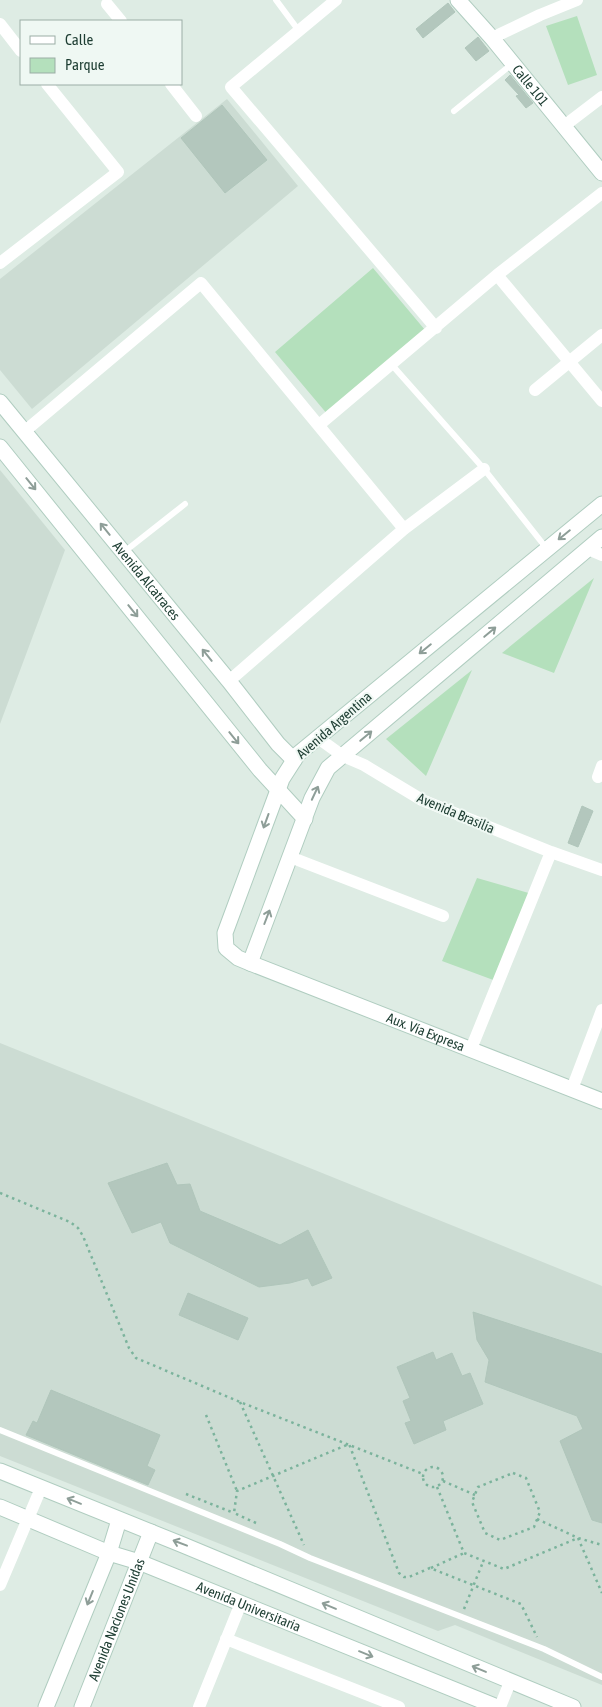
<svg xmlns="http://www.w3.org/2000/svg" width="602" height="1707" viewBox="0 0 602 1707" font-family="'Asap Condensed',sans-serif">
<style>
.built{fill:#ccdcd3}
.green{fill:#b4e0bc}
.building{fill:#b3c7bd;stroke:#b0c6bb}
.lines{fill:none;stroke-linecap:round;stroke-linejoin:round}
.secondary-casing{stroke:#b0cdc0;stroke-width:17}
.path{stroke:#7bb39c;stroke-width:2.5;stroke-dasharray:2.5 4;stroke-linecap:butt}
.lane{stroke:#fff;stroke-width:6}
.street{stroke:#fff;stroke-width:12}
.secondary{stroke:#fff;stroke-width:15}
.oneway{stroke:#8e9e98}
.labels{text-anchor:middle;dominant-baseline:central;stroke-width:4;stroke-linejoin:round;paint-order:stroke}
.street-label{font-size:14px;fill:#1d3d32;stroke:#eff8f3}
</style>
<rect width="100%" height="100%" fill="#deece4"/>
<path class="built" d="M227,99L298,186L32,409L0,370V279Z
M0,470L65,550L0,724Z
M0,1043L602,1286V1685L455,1625L438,1631L0,1456Z"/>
<path class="green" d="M577,16L597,75L568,85L546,26Z
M373,268L425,330L328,415L275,352Z
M594,578L554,673L502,653Z
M472,670L426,776L386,739Z
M477,878L532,894L496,981L442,961Z"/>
<path class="building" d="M448,3L455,12L423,38L416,29Z
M478,37L489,51L476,61L465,48Z
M510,75L533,103L526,108L516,96L519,95L505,80Z
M222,105L267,160L225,193L181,138Z
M582,806L593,811L578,847L568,843Z
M167,1163L177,1185L190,1184L200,1211L280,1245L308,1230L332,1278L312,1286L308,1278L290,1283L259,1287L170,1243L161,1222L132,1233L108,1183Z
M188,1293L248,1318L238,1340L179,1315Z
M473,1312L602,1354V1523L592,1520L560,1441L583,1429L577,1416L485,1382L489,1360L477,1340Z
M433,1352L436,1360L452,1353L462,1376L470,1373L483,1404L443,1421L446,1430L414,1444L405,1423L411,1421L403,1401L410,1398L397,1367Z
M51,1390L160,1435L147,1466L155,1470L148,1485L26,1435L33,1421L37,1423Z"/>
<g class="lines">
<g class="secondary-casing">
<g id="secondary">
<path id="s1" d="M458,0L492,38L602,173"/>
<path id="s2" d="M0,402L229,681L278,744L294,760"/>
<path d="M0,447L260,770L305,819"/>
<path id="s3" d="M602,504L298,754L282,779L278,790L225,933L226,948L238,958L250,963L602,1101"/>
<path d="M250,963L312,798L328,768L602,537"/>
<path d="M0,1471L183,1545L573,1707"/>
<path id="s4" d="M0,1507L109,1553L139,1562L497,1707"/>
<path d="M46,1707L109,1553L119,1520"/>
<path id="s5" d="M82,1707L151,1532"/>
</g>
</g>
<path class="path" d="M0,1193L70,1222L78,1228L83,1236L129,1348L136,1358L240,1402L423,1474
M240,1402L304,1545
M206,1415L237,1491
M423 1477a10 10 0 1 1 20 0a10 10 0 1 1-20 0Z
M513,1473L526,1478L540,1512L534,1527L500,1540L485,1533L472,1502L478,1487Z
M443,1481L475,1495
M437,1487L464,1553L504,1569L578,1538
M186,1494L234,1513
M537,1519L578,1538L602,1545
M256,1523L234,1513L237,1491L349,1444L399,1573L404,1577H409L430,1568L521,1604L537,1637
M578,1538L602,1593
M431,1568L464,1553
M464,1609L483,1562"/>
<path class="lane" d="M276,0L299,31
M454,111L512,64
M392,365L484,469L547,549
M124,552L185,504
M0,1430L280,1544L310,1558L544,1649L602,1677"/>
<path class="street" d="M336,0L231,87L436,328
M107,4L121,21
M0,24L21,51
M492,38L540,15L577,0
M171,84L196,116
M564,126L602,97
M0,263L118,172L47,84
M497,275L602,401
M535,390L602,335
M319,425L497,275L602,193
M25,431L201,283L404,529
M588,549L602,555
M229,681L404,529L484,469
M318,738L343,756L364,765L422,800L551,852L602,870
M598,777L602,766
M290,857L443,916
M471,1049L551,852
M572,1089L602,1010
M0,1585L41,1488
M226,1639L399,1707
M199,1707L241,1603
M500,1707L510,1682"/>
<use href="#secondary" class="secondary"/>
</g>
<defs><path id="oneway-shaft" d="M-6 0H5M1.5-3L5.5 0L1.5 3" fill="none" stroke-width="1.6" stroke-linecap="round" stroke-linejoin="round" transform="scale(1.25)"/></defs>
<g class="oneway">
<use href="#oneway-shaft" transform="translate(31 484) rotate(51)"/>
<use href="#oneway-shaft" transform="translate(105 529) rotate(-129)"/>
<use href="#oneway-shaft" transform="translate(564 535) rotate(141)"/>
<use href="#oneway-shaft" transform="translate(133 611) rotate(51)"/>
<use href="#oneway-shaft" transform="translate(490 632) rotate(-40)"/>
<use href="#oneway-shaft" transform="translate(425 649) rotate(141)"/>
<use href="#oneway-shaft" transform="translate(207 655) rotate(-129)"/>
<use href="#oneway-shaft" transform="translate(366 736) rotate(-40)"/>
<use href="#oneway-shaft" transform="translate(234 738) rotate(51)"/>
<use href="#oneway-shaft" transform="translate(315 793) rotate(-65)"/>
<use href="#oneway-shaft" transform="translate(266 821) rotate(110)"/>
<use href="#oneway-shaft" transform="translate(267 917) rotate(-69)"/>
<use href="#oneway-shaft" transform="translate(74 1501) rotate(-158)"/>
<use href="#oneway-shaft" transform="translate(180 1543) rotate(-159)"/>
<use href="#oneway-shaft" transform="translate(90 1598) rotate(112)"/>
<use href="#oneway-shaft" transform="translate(329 1606) rotate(-157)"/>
<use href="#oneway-shaft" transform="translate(366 1654) rotate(22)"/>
<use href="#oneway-shaft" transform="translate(479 1669) rotate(-157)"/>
</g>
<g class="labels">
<g class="street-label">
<text stroke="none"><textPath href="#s1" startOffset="112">Calle 101</textPath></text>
<text stroke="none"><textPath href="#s2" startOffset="231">Avenida Alcatraces</textPath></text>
<text transform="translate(334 725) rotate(-41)">Avenida Argentina</text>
<text transform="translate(456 813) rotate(23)">Avenida Brasilia</text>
<text stroke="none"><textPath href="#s3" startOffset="820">Aux. Vía Expresa</textPath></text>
<text stroke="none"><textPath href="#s4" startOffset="268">Avenida Universitaria</textPath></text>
<text stroke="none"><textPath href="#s5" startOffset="94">Avenida Naciones Unidas</textPath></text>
</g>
</g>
<rect x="20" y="20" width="162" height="65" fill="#eff8f3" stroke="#9bada6"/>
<rect x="30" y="36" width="25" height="8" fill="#ffffff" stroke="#9bada6"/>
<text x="65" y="45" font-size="15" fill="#1d3d32">Calle</text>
<rect x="30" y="58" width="25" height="15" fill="#b4e0bc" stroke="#9bada6"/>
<text x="65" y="70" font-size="15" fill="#1d3d32">Parque</text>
</svg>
